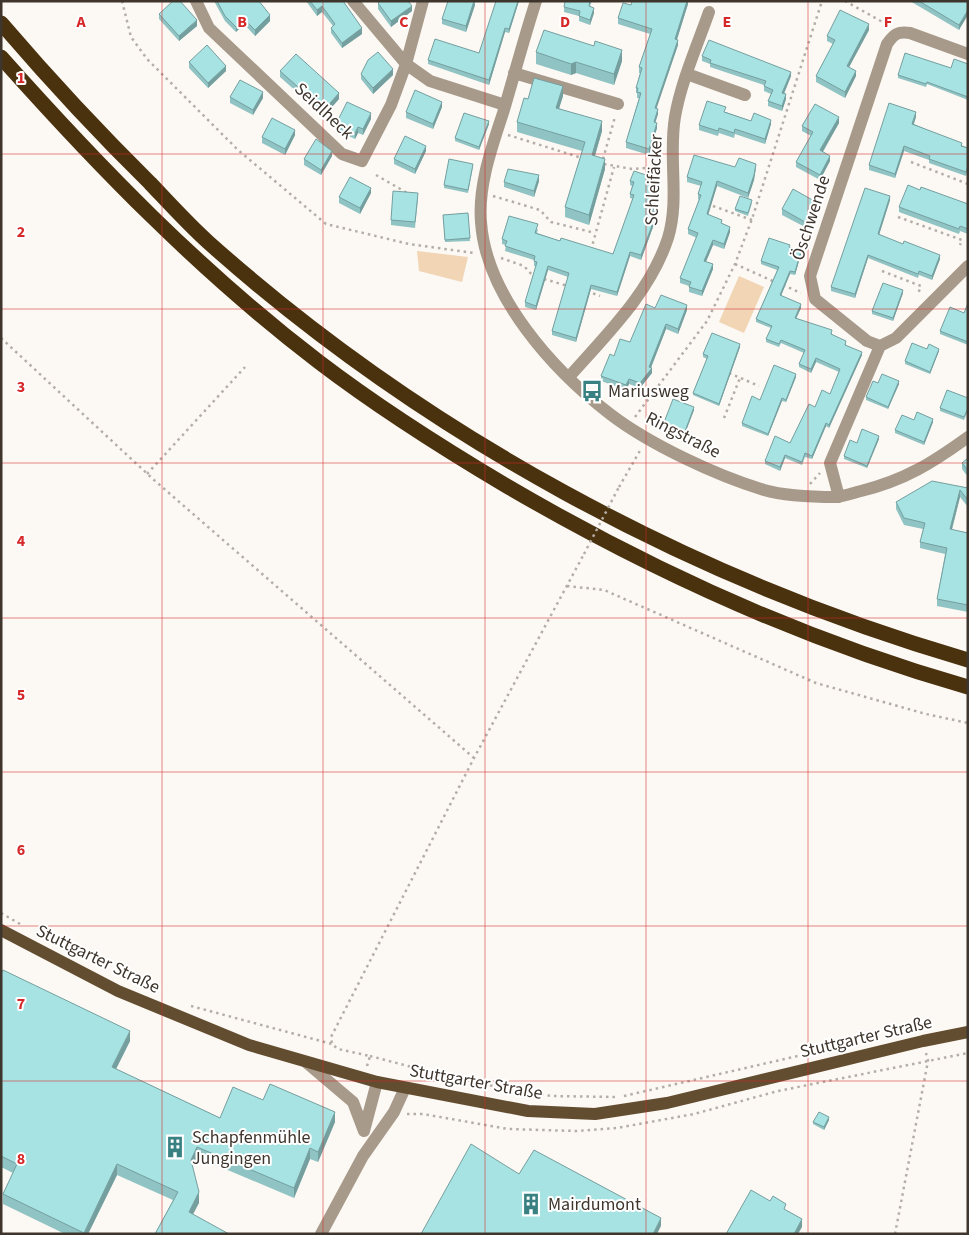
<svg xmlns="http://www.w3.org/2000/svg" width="969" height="1235" viewBox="0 0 969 1235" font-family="'Source Sans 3',sans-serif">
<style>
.green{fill:#f1d5b4}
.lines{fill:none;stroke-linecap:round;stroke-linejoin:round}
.path{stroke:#b4aea7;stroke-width:2.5;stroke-dasharray:2.5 4;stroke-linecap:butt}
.minor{stroke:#a79a8a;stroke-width:12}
.major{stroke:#634d30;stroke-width:12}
.highway{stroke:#4b320f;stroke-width:15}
.path-bridge{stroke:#b4aea7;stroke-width:2.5;stroke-dasharray:2.5 4;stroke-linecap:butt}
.wall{fill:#90c3c3}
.shaded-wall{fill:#759f9f}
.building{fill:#a7e3e3;stroke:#759f9f}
.grid{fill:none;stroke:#d62828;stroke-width:1;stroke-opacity:0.55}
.labels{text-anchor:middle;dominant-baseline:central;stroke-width:4;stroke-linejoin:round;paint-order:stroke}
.street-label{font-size:18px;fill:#3e352c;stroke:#fff}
.poi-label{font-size:18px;fill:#3e352c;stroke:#fff;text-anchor:start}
.grid-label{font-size:16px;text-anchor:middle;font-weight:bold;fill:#d62828;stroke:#fff;stroke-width:4;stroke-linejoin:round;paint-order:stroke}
</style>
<rect width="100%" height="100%" fill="#fcf8f3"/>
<path class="green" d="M417,251L468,257L462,282L419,271Z
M739,276L764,287L744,333L719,322Z"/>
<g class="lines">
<path class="path" d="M122,1L131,37L147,59L238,150L326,224L409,244L474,253
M845,1L888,25
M508,135L582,158
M603,159L615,117
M911,162L968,184
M604,164L632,169L661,167
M376,175L409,194
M493,196L540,210L551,222L595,233
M713,206L752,220
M898,217L962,240L960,245
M591,250L614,167
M501,258L524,266L534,277
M735,264L775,282
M882,271L921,286L918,294
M544,279L568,286
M783,285L801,293
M587,291L600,296
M1,338L154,480L474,758
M729,373L759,386
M635,417L707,321L735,264L752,219L822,1
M724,418L740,378
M147,474L245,367
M810,484L820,473
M619,487L641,449
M567,586L604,590L816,683L926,714L968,723
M1,913L20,924
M191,1006L332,1044
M370,1056L465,1081L551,1096L616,1097
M367,1066L370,1056L338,1049L332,1044L331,1037L474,758L584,554
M624,1096L828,1049
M407,1114H423L508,1129L576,1131L617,1128L694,1114L778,1091L968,1053
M895,1234L928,1061L926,1053"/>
<path class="minor" d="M196,1L209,28L342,154L362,161L391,105L406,64L423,1
M353,1L406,64L430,81L505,105
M536,1C524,38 514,76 503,113C492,147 478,185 481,222C486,296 553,370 610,414C649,444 715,475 764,490C785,496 814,497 836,497C845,496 853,493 861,491C905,480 932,463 968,437
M968,54L910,33C898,31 894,34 887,44L810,276L815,299L867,341L880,346L896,338L968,266
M514,73L618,104
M687,74L745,95
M569,377C606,335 650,293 668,238C680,199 668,157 675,117C681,82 697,46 709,12
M839,497L830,463L880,346
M307,1063L353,1102L364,1131
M364,1131L377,1082
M321,1234L363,1156L394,1112L405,1088"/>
<path class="major" d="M1,930L118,991L249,1045L377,1082L528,1111L595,1114L667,1103L923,1041L968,1032"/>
<path class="highway" d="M1,23C49,79 98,132 150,183C169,203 188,224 208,242C423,434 691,579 968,660
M1,57C99,167 201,272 319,362C378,407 441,447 505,485C650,570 806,641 968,687"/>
<path class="path-bridge" d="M584,554L619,487"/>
</g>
<path class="wall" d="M214,1H261L260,2L270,21L255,36L244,24L236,32L225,21Z
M306,1H343L362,34L342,48L331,33V28L333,26L322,12L317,16Z
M475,1V5L466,32L442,24V19Z
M519,1L509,33L505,32L489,85L428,64V60L479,53Z
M592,1L590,6L594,13L590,25L579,21V16L564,12V7Z
M688,1V4L677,40L678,45L656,108L658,114L655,122L657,128L649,155L626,148V142L639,98H637V93H636V88L640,73H639V67L650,34L618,24V18Z
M910,1H968L959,30Z
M378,3L412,11L391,27L378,9Z
M159,14L197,26L179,41L159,19Z
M869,30L849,67L856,76L845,98L816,82V76L833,44L827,41V36Z
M536,52L622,61L614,85L576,73L571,75L536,64Z
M702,56L791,76L784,94L786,99L782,111L768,106V101L771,94L764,91V85L710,67V64L702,61Z
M189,62L226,71L208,88L189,68Z
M968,64V100L927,84L926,87L898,78V75L951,68Z
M280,71L339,99L324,116L280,77Z
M361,74L393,75L373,94L361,79Z
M563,96L559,108L602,131L595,156L605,169L589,225L565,217V207L582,151L517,132V122L528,99Z
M230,97L263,98L253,115L230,103Z
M442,107L433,129L406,118V112Z
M726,112L751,121L771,124L765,144L735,134L734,138L719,133L718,136L699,130V125Z
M916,117L914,124L968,148V171L966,176L929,163V160L904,151L895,178L869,170V165Z
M371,119L363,135L358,133L355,139L336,130V124Z
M839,123L823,152L830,161L820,180L796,167V162L811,136L802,131V126Z
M489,124L479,150L455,141V138Z
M295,135L285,155L262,143V137Z
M426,151L415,174L394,164V159Z
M332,156L321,175L304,165V159Z
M473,167L468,193L444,188V185Z
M735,167L756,169L754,180L748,198L717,186L708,214L722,224L730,232L724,249L713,245L706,262L713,269L702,296L689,292V286L680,283V278L697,238L688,234V229L699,200L698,199V194L701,186L687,182V177Z
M539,181L534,197L504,187V182Z
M630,181L658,183L656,189L659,194L653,211L657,216L641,260L630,256L617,296L591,289L576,342L552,335V331L568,277L548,270L536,310L525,307V302L536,266H534V260L505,251L506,245L502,244V239L538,229L537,233L560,241L613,254L633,199L630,198V194L632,186L630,185Z
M920,190L968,204V234L960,231L959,234L899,212V207Z
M371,193L360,214L339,203V197Z
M418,199L415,228L391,225V220Z
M890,200L879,235L940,259L932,280L919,275L918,278L868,258L855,298L831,291V287Z
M752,203L748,216L735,211V209Z
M816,207L805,227L782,215V209Z
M468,213L470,241L445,242L443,215Z
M790,248L801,254L795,275L790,274L781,296L801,308L796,318L832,333V335L846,344V345L862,355L829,428L826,426L812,459L805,457L802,465L785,458L780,471L765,464V461L790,443L815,407L830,394L839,372L816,362L811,373L799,367V364L804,353L781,343L779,347L766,342V339L771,328L756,322V319L777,270L761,264V261Z
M903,293L893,321L872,314V311Z
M968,303V345L940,334V331L964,313Z
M655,308L687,310L678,334L666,329L651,368L652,373L640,388L629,384L626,390L601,381V376L614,356L630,342Z
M740,347L719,406L693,395V393L707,359L703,357V354Z
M939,351L930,374L905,364V361Z
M796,377L786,402L782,401L768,436L742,426V423L760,400Z
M878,383L899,384L888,409L866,400V397Z
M968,398V411L964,420L940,411V408Z
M694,410L684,436L663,428V425Z
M914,420L933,422L924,445L895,433V430Z
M879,439L867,468L844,459V456Z
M968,458V477L962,469V463Z
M968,488V507L960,497L952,530L968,533V612L937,606V599L945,554L920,548V542L923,529L904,525L896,509V502Z
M1,974L130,1041L116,1069L220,1118L263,1100L335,1122L318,1162L310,1159L294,1198L197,1157L192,1166L199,1203L155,1234L173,1200L117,1175L88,1234H65L3,1204V1194L13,1173L1,1167Z
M829,1120L824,1130L813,1124V1122Z"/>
<path class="shaded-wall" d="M474,1L475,5L466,32V26Z
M518,1H519L509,33V29Z
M687,1H688V4L675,45V39Z
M322,6V12L317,16V10Z
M412,6V11L391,27V21Z
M594,8V13L590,25V20Z
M968,10V15L959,30V25Z
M270,15V21L255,36V30Z
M244,19V24L236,32V27Z
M197,20V26L179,41V36Z
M869,24V30L847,71V66Z
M362,28V34L342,48V43Z
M505,28V32L489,85V80Z
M678,40V45L655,113V108Z
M622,50V61L614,85V74Z
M576,62V73L571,75V64Z
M226,66V71L208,88V83Z
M393,69V75L373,94V88Z
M856,71V76L845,98V92Z
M791,72V76L782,98V93Z
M563,86V96L556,118V108Z
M263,92V98L253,115V110Z
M339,93V99L324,116V110Z
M786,94V99L782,111V106Z
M442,102V107L433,129V124Z
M658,109V114L654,127V122Z
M916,112V117L912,128V124Z
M371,113V119L363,135V129Z
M839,117V123L820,156V150Z
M771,120V124L765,144V139Z
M489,121V124L479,150V147Z
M602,121V131L592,165V155Z
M657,123V128L649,155V149Z
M358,127V133L355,139V133Z
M295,130V135L285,155V149Z
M426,146V151L415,174V169Z
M904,146V151L895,178V174Z
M332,151V156L321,175V170Z
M830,156V161L820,180V175Z
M605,159V169L589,225V215Z
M756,164L754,180L748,198V193Z
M539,175V181L534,197V191Z
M717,181V186L707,219V214Z
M371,188V193L360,214V208Z
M659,190V194L652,215V211Z
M890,196V200L878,238V234Z
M816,202V207L805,227V222Z
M657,212V216L641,260V255Z
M730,227V232L724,249V244Z
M713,240V245L704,266V261Z
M801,251V254L795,275V272Z
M630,252V256L617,296V292Z
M868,255V258L855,298V294Z
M940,255V259L932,280V276Z
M713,264V269L702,296V291Z
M548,266V270L536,310V306Z
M790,271V274L780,298V295Z
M591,285V289L576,342V338Z
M903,290V293L893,321V318Z
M801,304V308L795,321V318Z
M687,305V310L678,334V329Z
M666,324V329L649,372L652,368V373L640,388V383L649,367Z
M740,344V347L719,406V404Z
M939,349V351L930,374V372Z
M862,352V355L829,428V425Z
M816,358V362L811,373V369Z
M796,374V377L786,402V400Z
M629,379V384L626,390V385Z
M899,381V384L888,409V407Z
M782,398V401L768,436V434Z
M694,407V410L684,436V434Z
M933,419V422L924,445V442Z
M826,423V426L812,459V456Z
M879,436V439L867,468V466Z
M785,455V458L780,471V467Z
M960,490V497L950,536V529Z
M130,1031V1041L112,1077V1067Z
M335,1112V1122L318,1162V1152Z
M829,1117V1120L824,1130V1127Z
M197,1147V1157L191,1170V1160Z
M310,1148V1159L294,1198V1188Z
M117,1164V1175L88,1234H84Z
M199,1192V1203L189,1222V1212Z
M661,1218V1226L657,1234H653Z
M802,1219V1227L798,1234H794Z"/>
<path class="building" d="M173,1H180L197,20L179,36L159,14Z
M217,1H259L270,15L255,30L244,19L236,27L225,16Z
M310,1H343L362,28L342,43L331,28L335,24L322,6L317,10Z
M380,1H408L412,6L391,21L378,3Z
M448,1H474L466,26L442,19Z
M496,1H518L509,29L505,28L489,80L428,60L435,39L479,53Z
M565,1H590L589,6L594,8L590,20L579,16L580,11L564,7Z
M632,1H687L675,39L678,40L655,108L658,109L654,122L657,123L649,149L626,142L641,93L637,92L638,88H636L642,68L639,67L652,29L618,18L623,3L631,5Z
M919,1H968V10L959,25Z
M840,10L869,24L847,66L856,71L845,92L816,76L835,40L827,36Z
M544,30L594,46L595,41L622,50L614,74L576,62L571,64L536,52Z
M709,40L791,72L782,93L786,94L782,106L768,101L773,90L764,86L766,81L710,63L711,60L702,56Z
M207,45L226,66L208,83L189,62Z
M378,52L393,69L373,88L361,74L368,60Z
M905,53L951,68L954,59L968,64V97L927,82L926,84L898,75Z
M296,54L339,93L324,110L280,71Z
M534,78L563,86L556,108L602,121L592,155L605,159L589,215L565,207L585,142L517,122L524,98L528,99Z
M240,80L263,92L253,110L230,97Z
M415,90L442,102L433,124L406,112Z
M707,101L726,107L724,112L751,121L754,113L771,120L765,139L735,129L734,133L719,128L718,131L699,125Z
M347,102L371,113L363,129L358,127L355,133L336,124Z
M889,103L916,112L912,124L962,143L961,146L968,148V166L966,172L929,159L930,156L904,146L895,174L869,165Z
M815,104L839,117L820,150L830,156L820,175L796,162L813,132L802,126Z
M464,113L489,121L479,147L455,138Z
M272,118L295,130L285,149L262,137Z
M405,136L426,146L415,169L394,159Z
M316,139L332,151L321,170L304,159Z
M694,155L735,167L739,158L756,164L754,175L748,193L717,181L707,214L722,220L721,223L730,227L724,244L713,240L704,261L713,264L702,291L689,287L691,282L680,278L698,233L688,229L701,195L698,194L702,182L687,177Z
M449,159L473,164L468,190L444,185Z
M508,169L539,175L534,191L504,182Z
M634,171L658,179L655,189L659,190L652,211L657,212L641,255L630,252L617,292L591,285L576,338L552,331L569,273L548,266L536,306L525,302L537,262L534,261L535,256L505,246L507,241L502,239L509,216L538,224L535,233L560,241L561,238L613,254L634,195L630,194L634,182L630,181Z
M350,177L371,188L360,208L339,197Z
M908,185L920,190L921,187L968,204V229L960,226L959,229L899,207Z
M865,188L890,196L878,234L903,244L904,241L940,255L932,276L919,271L918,274L868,255L855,294L831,287Z
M793,189L816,202L805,222L782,209Z
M393,191L418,193L415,222L391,220Z
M740,196L752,200L748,213L735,209Z
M468,213L470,238L445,240L443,215Z
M769,238L790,245L789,247L801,251L795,272L790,271L780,295L801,304L795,318L832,330L831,334L846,341L845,345L862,352L829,425L826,423L812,456L805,453L802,462L785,455L780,467L765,461L775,436L790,443L809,404L815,407L822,390L830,394L840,369L816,358L811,369L799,364L805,350L781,340L779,344L766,339L772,326L756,319L779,267L761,261Z
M883,283L903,290L893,318L872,311Z
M661,295L687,305L678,329L666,324L649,367L652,368L640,383L629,379L626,385L601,376L610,354L614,356L620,339L630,342L646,304L655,308Z
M968,303V342L940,331L950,307L964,313Z
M712,333L740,344L719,404L693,393L708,356L703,354Z
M912,343L927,349L929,344L939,349L930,372L905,361Z
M774,365L796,374L786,400L782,398L768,434L742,423L752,396L760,400Z
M882,374L899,381L888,407L866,397L873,381L878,383Z
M947,390L968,398V408L964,417L940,408Z
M673,399L694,407L684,434L663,425Z
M917,412L933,419L924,442L895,430L902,415L914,420Z
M862,429L879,436L867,466L844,456L850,440L857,443Z
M968,458V470L962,463Z
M932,481L968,488V500L960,490L950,529L968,533V605L937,599L947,548L920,542L925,523L904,518L896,502Z
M3,970L130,1031L112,1067L220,1118L233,1087L263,1100L270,1084L335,1112L318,1152L310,1148L294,1188L197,1147L191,1160L199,1192L189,1212L229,1234H155L178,1192L117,1164L84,1233L3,1194L17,1164L1,1156V974Z
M819,1112L829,1117L824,1127L813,1122Z
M471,1144L519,1174L534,1150L661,1218L653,1234H421Z
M751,1190L770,1201L773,1196L786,1204L784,1209L802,1219L794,1234H726Z"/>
<path class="grid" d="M162,1V1234M323,1V1234M485,1V1234M646,1V1234M808,1V1234M1,154H968M1,309H968M1,463H968M1,618H968M1,772H968M1,926H968M1,1081H968"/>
<defs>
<g id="bus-bare" transform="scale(1.725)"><path d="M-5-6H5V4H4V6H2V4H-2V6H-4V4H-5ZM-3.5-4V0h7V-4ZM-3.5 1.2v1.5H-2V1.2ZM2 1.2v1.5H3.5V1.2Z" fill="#388081" stroke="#fff" stroke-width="2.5" paint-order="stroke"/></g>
<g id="building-bare" transform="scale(1.725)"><path d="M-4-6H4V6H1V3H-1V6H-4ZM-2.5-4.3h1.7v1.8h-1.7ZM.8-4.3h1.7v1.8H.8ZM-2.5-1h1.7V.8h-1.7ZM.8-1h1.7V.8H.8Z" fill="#388081" stroke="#fff" stroke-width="2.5" paint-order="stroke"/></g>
</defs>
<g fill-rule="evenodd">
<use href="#bus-bare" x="592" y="391"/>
<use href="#building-bare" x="175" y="1147"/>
<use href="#building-bare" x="531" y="1204"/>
</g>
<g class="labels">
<g class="street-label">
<text transform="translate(324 111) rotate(43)">Seidlheck</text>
<text transform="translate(654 180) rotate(-87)">Schleifäcker</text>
<text transform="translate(811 218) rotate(-72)">Öschwende</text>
<text transform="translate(683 435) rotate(27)">Ringstraße</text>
<text transform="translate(98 959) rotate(26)">Stuttgarter Straße</text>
<text transform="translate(866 1037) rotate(-13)">Stuttgarter Straße</text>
<text transform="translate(476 1082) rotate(10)">Stuttgarter Straße</text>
</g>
<g class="poi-label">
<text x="608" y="391">Mariusweg</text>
<text x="192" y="1137">Schapfenmühle<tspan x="192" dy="21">Jungingen</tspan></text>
<text x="548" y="1204">Mairdumont</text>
</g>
</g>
<g class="grid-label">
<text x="81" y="27">A</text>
<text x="242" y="27">B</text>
<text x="404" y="27">C</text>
<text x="565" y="27">D</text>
<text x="727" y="27">E</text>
<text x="888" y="27">F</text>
<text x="21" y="83">1</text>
<text x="21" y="237">2</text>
<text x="21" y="392">3</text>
<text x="21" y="546">4</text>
<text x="21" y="700">5</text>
<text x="21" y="855">6</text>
<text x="21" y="1009">7</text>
<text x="21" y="1164">8</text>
</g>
<rect width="969" height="1235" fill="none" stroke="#3e352c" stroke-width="5"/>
</svg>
